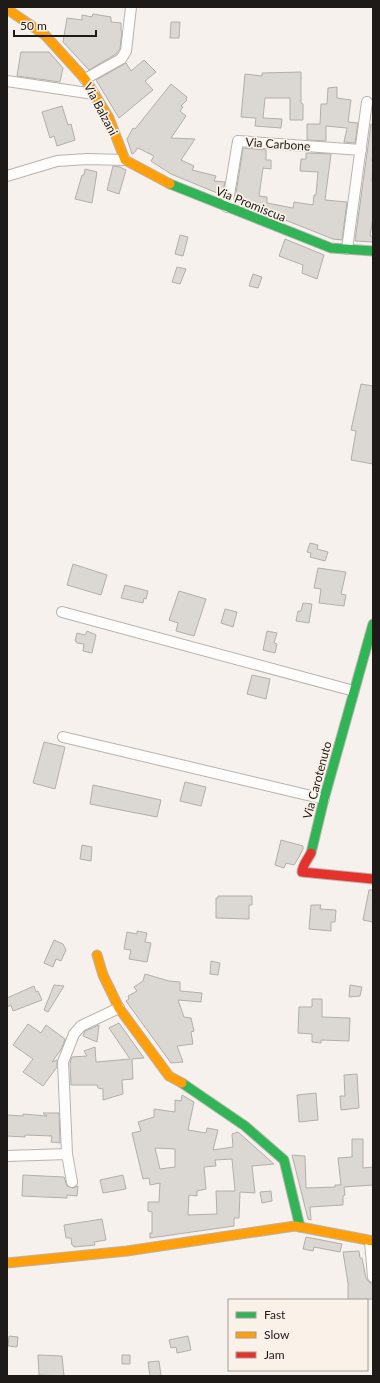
<svg xmlns="http://www.w3.org/2000/svg" width="380" height="1383" viewBox="0 0 380 1383" font-family="Lato,sans-serif">
<style>
.building{fill:#dbd8d4;stroke:#b2aeaa;fill-rule:evenodd}
.lines{fill:none;stroke-linecap:round;stroke-linejoin:round}
.street-casing{stroke:#b7b4b0;stroke-width:12}
.fast-casing{stroke:#b7b4b0;stroke-width:11}
.slow-casing{stroke:#b7b4b0;stroke-width:11}
.jam-casing{stroke:#b7b4b0;stroke-width:11}
.street{stroke:#fefdfc;stroke-width:10}
.fast{stroke:#30b455;stroke-width:9}
.slow{stroke:#ff9f0a;stroke-width:9}
.jam{stroke:#e5322d;stroke-width:9}
.labels{text-anchor:middle;dominant-baseline:central;stroke-width:3.5;stroke-linejoin:round;paint-order:stroke}
.street-label{font-size:12px;fill:#1d1a17;stroke:#faf1e8}
</style>
<rect width="100%" height="100%" fill="#f6f1ec"/>
<path class="building" d="M93,14L111,17V22L121,23V31H122L120,49L116,54L89,70L63,42L67,18L82,20V15L92,17Z
M171,22H180L179,38H170Z
M21,52H49L63,68L60,82L17,76Z
M144,60L156,72L145,81L153,90L119,118L96,80L126,63L131,71Z
M301,72V103L303,104V120H290V98H265L263,118L282,119L281,128L255,126L256,118L241,117L245,74L262,76V73Z
M171,84L187,97L186,99L187,100L181,106L183,107L180,111L186,116L171,138L195,139L181,160L194,166L192,170L216,176L214,181L225,182L222,195L171,174L151,161L154,156L138,148L133,154H132L127,139L133,128L135,129Z
M337,87V98L351,100L348,122L358,123L355,143L344,142L347,128L326,126V141L307,140V124H320L321,104H327L328,88Z
M62,106L68,125L71,124L75,140L57,146L54,136L50,138L42,112Z
M371,124L373,125V152L372,161H373L372,182H373V218L370,236H373V242L355,241Z
M243,148L266,150V160H271V169L263,168L259,196L267,197V203L293,208L294,202L313,205L314,195H316L318,172L300,171L301,159H306V153L331,154L325,200L347,202L342,240L333,239L235,200Z
M113,166L120,167L126,170L119,194L107,190Z
M85,169L97,172L92,203L75,199L82,175H84Z
M180,235L188,237L183,256L175,254Z
M285,239L324,255L317,279L302,273L303,265L279,256Z
M177,267L186,269L180,284L172,282Z
M253,274L262,277L258,288L249,286Z
M361,384L373,386V464L351,460L356,431L351,430Z
M310,543L318,545L317,549L328,552L325,561L310,557L311,553L307,552Z
M73,564L107,575L101,595L67,585Z
M318,568L346,572L341,594L346,595L344,606L319,603L321,589L314,588Z
M125,585L148,591L146,599L144,598L143,603L121,598Z
M179,591L206,599L194,636L176,631L178,623L169,620Z
M303,603L312,604L309,623L296,621L298,611H301Z
M225,609L237,612L233,627L221,623Z
M87,631L96,635L92,653L83,651L84,644L77,643V642L75,641L77,633L85,635Z
M267,631L277,633L274,643L277,644L275,653L263,650Z
M252,675L270,679L266,699L247,694Z
M44,742L65,747L55,789L33,783Z
M185,782L206,787L201,806L180,801Z
M93,785L161,800L157,817L90,804Z
M281,840L303,846V849L299,857L294,865L286,863L284,868L275,865Z
M82,845L92,847L91,861L80,859Z
M369,890H373V922L363,920Z
M218,896H252V905H249V919L216,918V898H218Z
M311,905H321L320,909L336,910L335,922H331V931L309,929Z
M137,931L147,933L145,942L151,943L147,962L129,959L131,950L124,949L127,932L137,934Z
M54,940L63,944L66,950L61,961L56,959L53,967L44,963Z
M211,961L220,963L218,975L210,974Z
M145,974L169,981L180,982V991L202,993L201,1002L178,1000L184,1017L191,1018L194,1031L191,1032L193,1044L177,1046L183,1062L171,1063L126,1001L129,999L128,996L137,991L134,987L143,981Z
M54,985L64,986L48,1012L44,1010Z
M350,985L362,987L360,996L349,997Z
M34,986L36,992L38,991L42,1000L13,1011L11,1005L7,1007V998Z
M312,999H322V1017L350,1018L349,1041L321,1040V1043L312,1042V1034L298,1033L299,1007H312Z
M119,1023L144,1058L132,1059L133,1079L122,1080L123,1094L103,1100V1089L98,1088L97,1085H71L70,1063L72,1057L87,1056L84,1051L95,1047L96,1062L130,1059L109,1028Z
M28,1024L41,1033L46,1025L65,1039L62,1048L52,1062L57,1060V1067L43,1086L23,1072L33,1059L13,1045Z
M99,1025L97,1042L83,1036L85,1031Z
M357,1074L359,1108L341,1110L340,1096H345L344,1075Z
M316,1093L318,1120L299,1122L297,1095Z
M182,1095L194,1102L188,1130L206,1133L207,1128L218,1130L213,1150L233,1147L232,1134L238,1132L274,1164L252,1166L255,1193L240,1192L239,1218H234V1226L150,1238V1233H152V1212L148,1211V1202H159L160,1183L150,1185L149,1178L143,1179L132,1133L141,1131L138,1122L154,1117V1109L175,1112V1100L181,1101ZM155,1148L175,1149V1167L160,1169ZM232,1159L235,1191H216L217,1214L188,1215L189,1195L197,1196V1191L206,1189L204,1167L216,1166L215,1160Z
M43,1113H59L60,1143L51,1142L52,1136L25,1135V1137L7,1136V1115L23,1116V1114L47,1116Z
M352,1139H363V1168L373,1167V1185L344,1187L345,1195L343,1196V1205L310,1207L311,1220L308,1219L292,1155L305,1156L306,1188L335,1187V1185H341L338,1158L352,1157Z
M23,1175L64,1177L67,1186L73,1188L78,1186L77,1196L67,1195V1198L22,1196Z
M123,1175L126,1189L103,1193L100,1180Z
M271,1191L272,1201L262,1203L260,1192Z
M102,1219L106,1240L94,1242L95,1245L74,1247L73,1245H72L71,1238H66L64,1225Z
M306,1237L342,1244L340,1252L314,1247L313,1251L303,1249Z
M359,1251L360,1258H362L366,1278L370,1283H373V1299L348,1300V1283L343,1252Z
M9,1336L18,1337L17,1347L8,1346Z
M188,1336L191,1350L177,1353L176,1347L171,1348L169,1340Z
M38,1355L62,1356L64,1376L39,1375Z
M122,1355H130V1364H122Z
M159,1361L161,1376H150L148,1362Z"/>
<g class="lines">
<g class="street-casing">
<path id="street" d="M85,79L121,59L126,51L131,7
M7,81L94,94
M7,176L57,161L87,159L125,160
M227,207L238,141L361,150
M347,249L367,102
M62,612L354,691
M63,737L324,799
M7,1156L67,1154
M72,1182L67,1154L63,1062L74,1034L81,1026L119,1008
M370,1241L373,1277"/>
</g>
<g class="fast-casing">
<path id="fast" d="M170,184L331,248L373,251
M311,853L324,799L373,624
M182,1083L245,1126L284,1160L300,1227"/>
</g>
<g class="slow-casing">
<path id="slow" d="M7,9L45,35L85,79L109,118L125,160L170,184
M97,955L103,975L119,1008L169,1076L182,1083
M7,1263L127,1251L295,1226L373,1241"/>
</g>
<g class="jam-casing">
<path id="jam" d="M311,853C308,859 302,866 302,872L373,879"/>
</g>
<use href="#street" class="street"/>
<use href="#fast" class="fast"/>
<use href="#slow" class="slow"/>
<use href="#jam" class="jam"/>
</g>
<g class="labels">
<g class="street-label">
<text transform="translate(101 109) rotate(62)">Via Balzani</text>
<text transform="translate(278 144) rotate(4)">Via Carbone</text>
<text transform="translate(251 204) rotate(22)">Via Promiscua</text>
<text transform="translate(317 780) rotate(-75)">Via Carotenuto</text>
</g>
</g>
<rect width="380" height="1383" fill="none" stroke="#1d1a17" stroke-width="16"/>
<rect x="228" y="1299" width="140" height="72" fill="#faf1e8" stroke="#a29b94"/>
<rect x="236" y="1312" width="20" height="6" fill="#30b455" stroke="#a29b94"/>
<text x="264" y="1319" font-size="12" fill="#1d1a17">Fast</text>
<rect x="236" y="1332" width="20" height="6" fill="#ff9f0a" stroke="#a29b94"/>
<text x="264" y="1339" font-size="12" fill="#1d1a17">Slow</text>
<rect x="236" y="1352" width="20" height="6" fill="#e5322d" stroke="#a29b94"/>
<text x="264" y="1359" font-size="12" fill="#1d1a17">Jam</text>
<path d="M14 30v6h82v-6" fill="none" stroke="#1d1a17" stroke-width="2"/>
<text x="20" y="30" font-size="12" fill="#1d1a17" stroke="#faf1e8" stroke-width="3" paint-order="stroke">50 m</text>
</svg>
